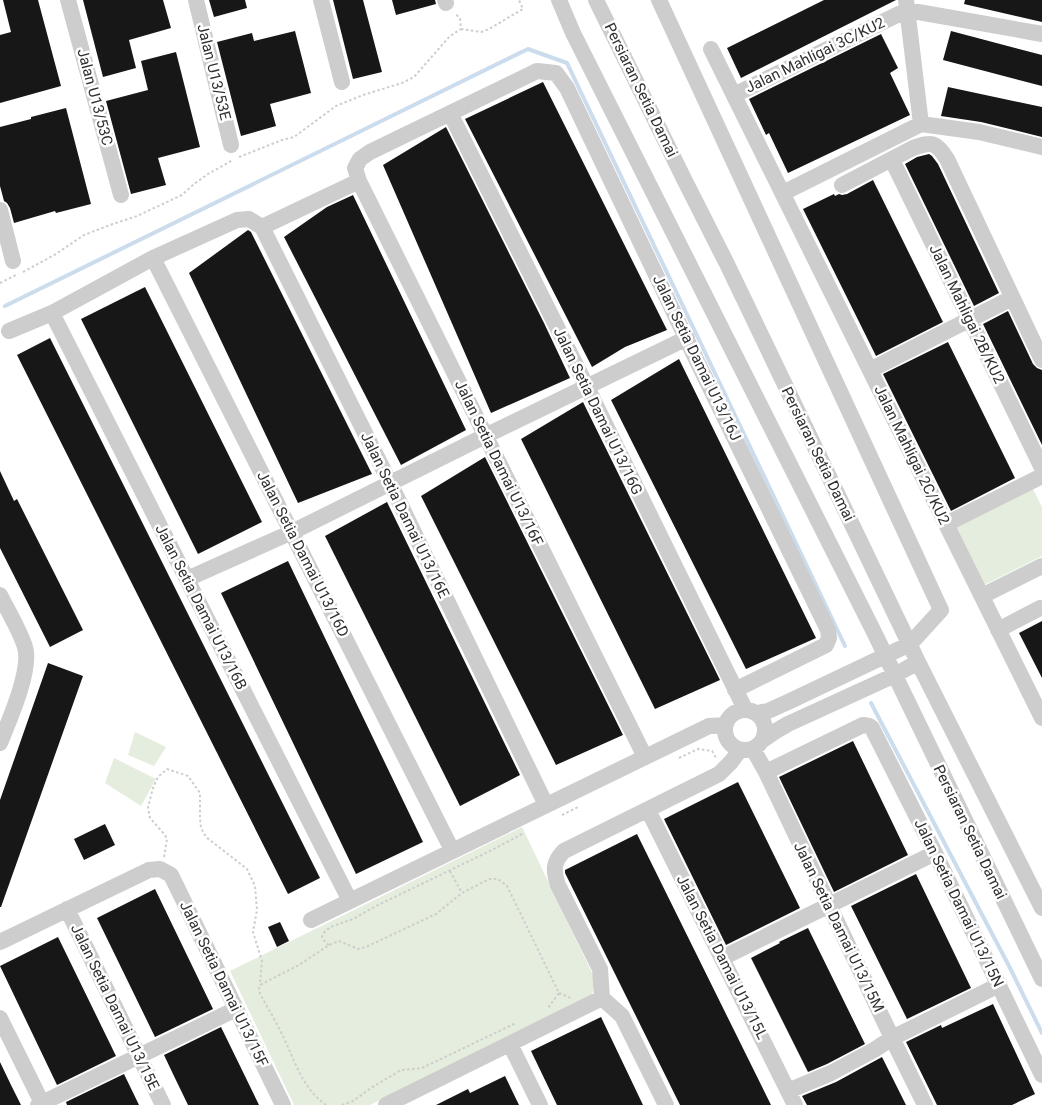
<svg xmlns="http://www.w3.org/2000/svg" width="1042" height="1105" viewBox="0 0 1042 1105" font-family="Roboto,sans-serif">
<style>
.green{fill:#e4edde}
.lines{fill:none;stroke-linecap:round;stroke-linejoin:round}
.stream{stroke:#cbdcec;stroke-width:4}
.building{fill:#171717}
.path{stroke:#cdcdcd;stroke-width:2;stroke-dasharray:2.5 2.5;stroke-linecap:butt}
.minor{stroke:#cdcdcd;stroke-width:16}
.labels{text-anchor:middle;dominant-baseline:central;stroke-width:5;stroke-linejoin:round;paint-order:stroke}
.street-label{font-size:15px;fill:#303030;stroke:#fff}
</style>
<rect width="100%" height="100%" fill="#fff"/>
<path class="green" d="M1032,487L1042,507V556L984,585L955,527Z
M135,732L166,747L154,766L128,755Z
M114,758L156,779L141,806L105,783Z
M522,827L594,977V988L591,997L370,1105H294L230,971Z"/>
<g class="lines">
<path class="stream" d="M5,306L528,49L567,63L845,646
M871,703L1009,966L1042,1033"/>
</g>
<path class="building" d="M3,0H38L61,86L0,103V35L11,32Z
M83,0H163L171,28L129,40L136,68L103,77Z
M209,0H245L247,8L214,17Z
M333,0H363L382,72L353,79Z
M392,0H435L436,4L396,15Z
M824,0H896L741,78L727,48Z
M965,0H1042V22L964,4Z
M295,31L311,93L270,104L276,126L241,136L217,42L252,33L254,41Z
M951,31L1042,55V86L943,60Z
M881,34L898,68L890,73L910,115L788,173L769,133L766,135L749,99Z
M176,52L200,147L158,158L166,185L131,194L106,101L148,90L141,61Z
M543,82L667,330L625,347L592,367L465,119Z
M948,87L1042,107V137L981,122L941,116Z
M66,108L91,204L56,213L55,211L14,223L10,208L7,203L4,201L0,186V127L31,119V117Z
M446,127L544,323L570,378L491,413L383,165Z
M929,154L932,156L938,164L999,293L974,306L905,164L917,157Z
M873,180L943,322L876,356L803,209L834,194L835,196L839,194L842,195L847,194Z
M353,195L466,430L401,465L284,237L327,207Z
M248,230L251,232L372,474L298,503L189,273Z
M145,287L262,522L198,554L81,319Z
M1008,311L1033,364L1037,368L1042,370V445L983,324Z
M50,338L320,878L288,894L17,355Z
M948,342L1015,478L951,511L883,374Z
M679,359L816,638L746,669L611,400Z
M583,402L720,680L655,709L521,439Z
M485,457L623,735L556,765L421,496Z
M0,471L14,501L17,499L83,630L50,647L0,548Z
M387,502L520,775L460,806L325,536Z
M288,561L423,842L356,874L221,593Z
M1042,621V678L1019,633Z
M48,663L83,676L1,907H0V800Z
M853,741L908,855L834,892L779,777Z
M738,782L800,908L726,945L664,819Z
M105,824L115,845L84,860L74,839Z
M637,834L771,1105H680L565,873V870Z
M916,874L971,988L907,1019L851,906Z
M155,889L213,1009L155,1037L97,918Z
M280,922L289,941L277,947L268,927Z
M808,928L865,1044L827,1064L808,1072L751,958L780,943L779,942Z
M58,937L116,1056L57,1085L0,966Z
M993,1004L1035,1094L1012,1105H937L906,1042L941,1025L942,1028Z
M601,1017L643,1105H557L531,1051Z
M221,1027L242,1070L259,1105H188L173,1074L164,1055Z
M882,1057L906,1105H807L802,1096L836,1082Z
M0,1062L11,1085L21,1105H0Z
M124,1074L139,1105H67L66,1102Z
M505,1076L519,1105H436L468,1089L470,1093Z"/>
<g class="lines">
<path class="path" d="M461,29L481,32L489,29L523,9L519,0
M239,157L282,140L294,137L336,106L363,95L402,83L414,77L450,36L461,29L460,19L456,14
M23,272L56,254L84,235L110,225L137,216L182,195L194,184L208,174L233,160
M0,283L16,275
M679,758L698,749L712,751L716,758
M562,815L578,807
M164,857L167,839L165,835L150,818L148,807L153,788L158,777L167,769L188,776L200,793V818L201,828L206,837L247,869L255,886L257,910L253,932L262,961L260,985
M450,871L462,893
M329,945L326,943L322,937L325,931L333,926L353,919L376,906L492,850L524,833
M559,993L571,998
M326,1105C302,1088 295,1061 283,1036C276,1022 268,1008 260,994L259,989L260,985L299,965L329,945L339,941L358,949L366,947L436,914L462,893L489,879H498L507,886L559,993L548,1008
M342,1105L353,1101L371,1088L401,1070L422,1068L516,1023"/>
<path class="minor" d="M68,0L121,195
M196,0L231,145
M321,0L342,82
M445,0L446,3
M559,0L573,33L874,632L1042,979
M596,0L684,179L727,264L918,662L1042,908
M659,0L941,610L910,644L788,702L768,711L757,713
M906,0L921,124
M711,49L1042,718
M734,95L907,10L1042,34
M450,113L587,387L745,709
M892,160L1042,468
M842,185L913,148C932,141 936,142 947,159L1042,360
M783,193L921,124L979,132L1042,147
M0,210L13,261
M262,227L390,483L546,805
M262,227L359,181
M153,258L452,850
M52,313L350,901
M9,331L52,313L153,258L237,220L249,219L262,227
M870,370L1012,298
M946,524L1042,476
M187,579L292,532L485,436L687,338
M0,595C8,611 20,631 25,647C32,669 9,721 0,743
M982,596L1042,566
M998,630L1040,608
M725 730a20 20 0 1 1 40 0a20 20 0 1 1-40 0Z
M763,740L776,731L788,724L895,675L918,662
M753,749L766,772L892,1038L925,1105
M645,757L359,181L355,168L360,159L370,152L537,71L556,73L567,88L697,361L828,630L829,638L826,645L735,690
M766,772L863,725L869,726L872,728L935,853L1042,1075
M648,810L795,1105
M67,909L163,1105
M311,920L709,726L725,725
M0,942L149,870L160,869L171,875L283,1105
M722,958L935,853
M0,1018L43,1105
M510,1044L540,1105
M788,1091L831,1073L874,1050L892,1038L999,985
M38,1105L236,1009
M386,1105L602,998
M666,1105L622,1016L602,998L600,969L558,885C553,870 553,862 564,851L719,774L731,762L740,750"/>
</g>
<g class="labels">
<g class="street-label">
<text transform="translate(815 55) rotate(-26)">Jalan Mahligai 3C/KU2</text>
<text transform="translate(214 72) rotate(76)">Jalan U13/53E</text>
<text transform="translate(641 90) rotate(64)">Persiaran Setia Damai</text>
<text transform="translate(95 97) rotate(75)">Jalan U13/53C</text>
<text transform="translate(967 314) rotate(64)">Jalan Mahligai 2B/KU2</text>
<text transform="translate(697 358) rotate(64)">Jalan Setia Damai U13/16J</text>
<text transform="translate(598 411) rotate(64)">Jalan Setia Damai U13/16G</text>
<text transform="translate(818 454) rotate(64)">Persiaran Setia Damai</text>
<text transform="translate(912 455) rotate(64)">Jalan Mahligai 2C/KU2</text>
<text transform="translate(499 463) rotate(64)">Jalan Setia Damai U13/16F</text>
<text transform="translate(405 515) rotate(64)">Jalan Setia Damai U13/16E</text>
<text transform="translate(303 554) rotate(63)">Jalan Setia Damai U13/16D</text>
<text transform="translate(201 607) rotate(63)">Jalan Setia Damai U13/16B</text>
<text transform="translate(970 832) rotate(64)">Persiaran Setia Damai</text>
<text transform="translate(959 903) rotate(64)">Jalan Setia Damai U13/15N</text>
<text transform="translate(839 927) rotate(64)">Jalan Setia Damai U13/15M</text>
<text transform="translate(722 957) rotate(63)">Jalan Setia Damai U13/15L</text>
<text transform="translate(224 984) rotate(64)">Jalan Setia Damai U13/15F</text>
<text transform="translate(115 1007) rotate(64)">Jalan Setia Damai U13/15E</text>
</g>
</g>
</svg>
